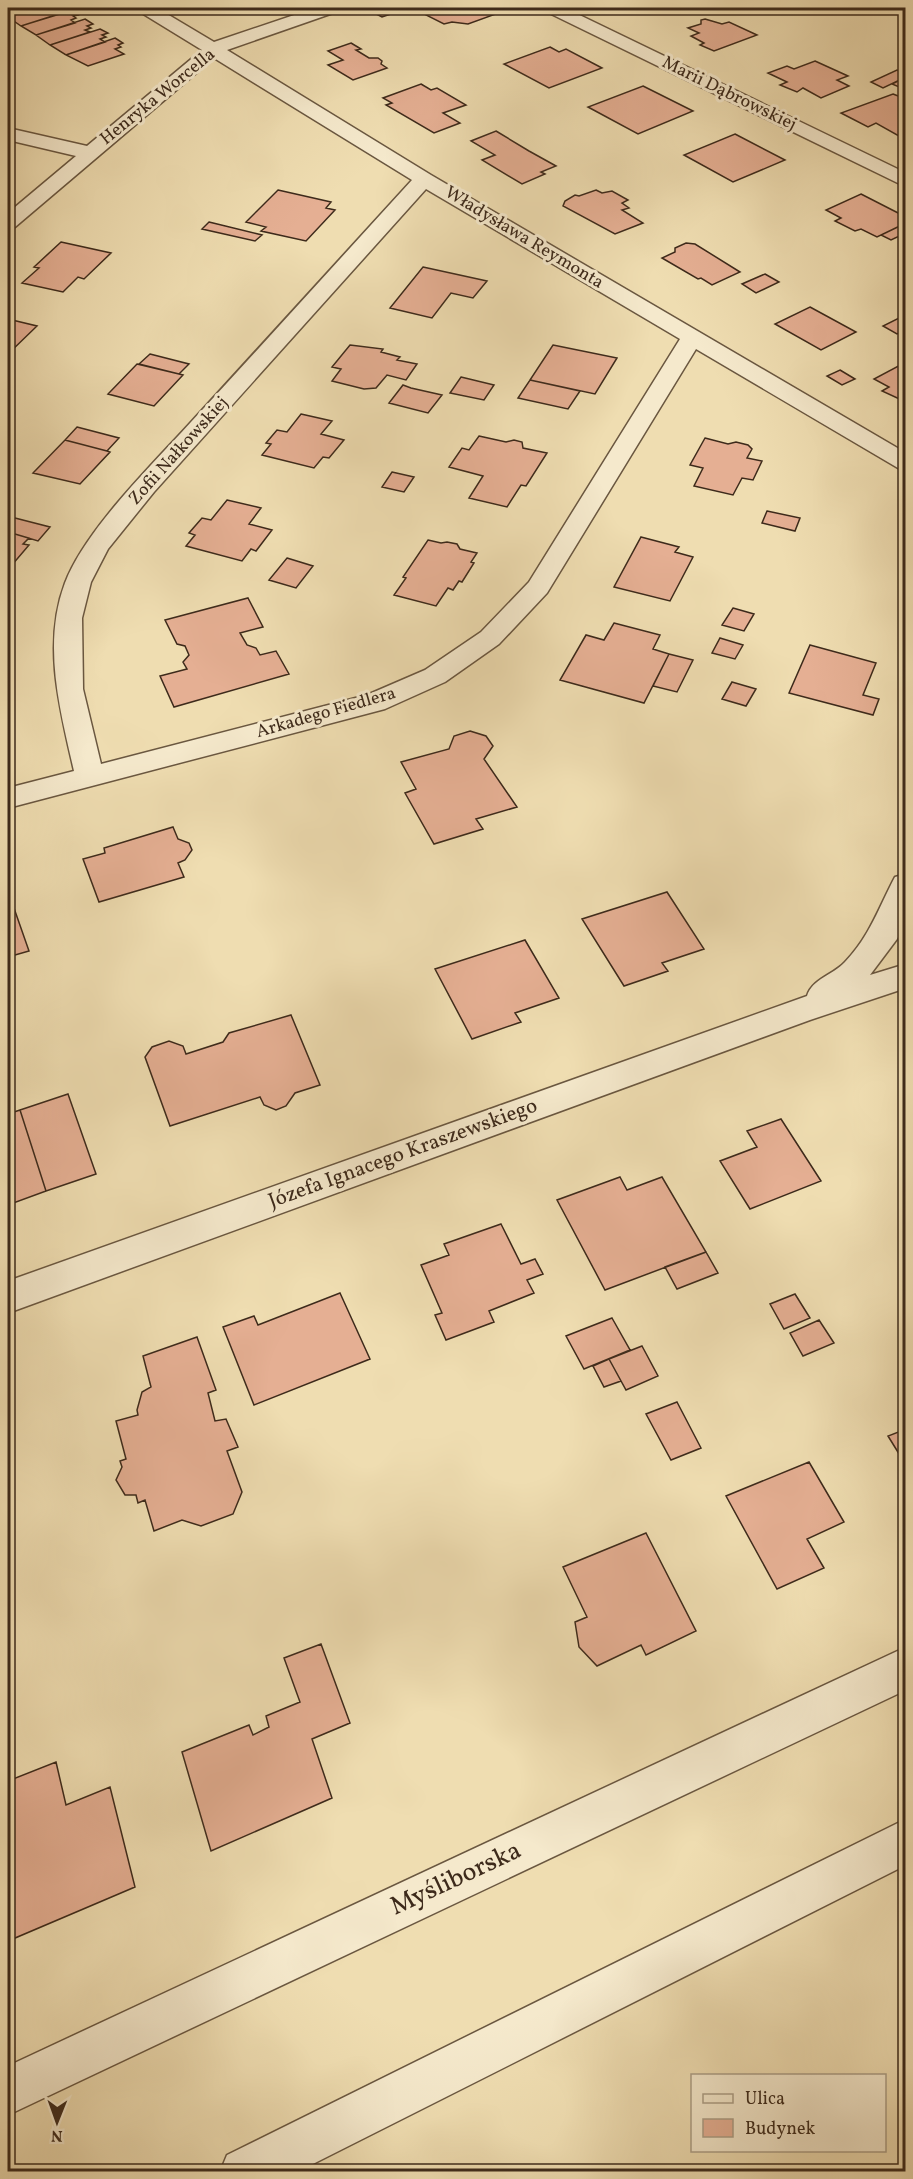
<svg xmlns="http://www.w3.org/2000/svg" width="913" height="2179" viewBox="0 0 913 2179" font-family="Vollkorn,serif">
<style>
.building{fill:#e5af93;stroke:#3d2a1b;stroke-width:1.5}
.lines{fill:none;stroke-linecap:round;stroke-linejoin:round}
.minor-casing{stroke:#6a5740;stroke-width:3}
.minor{fill:#f5e9cc;fill-rule:evenodd}
.labels{text-anchor:middle;dominant-baseline:central;stroke-width:6;stroke-linejoin:round;paint-order:stroke}
.far-street-label{font-size:18px;fill:#3d2a1b;stroke:#f5e9cc}
.street-label{font-size:21px;fill:#3d2a1b;stroke:#f5e9cc}
.near-street-label{font-size:26px;fill:#3d2a1b;stroke:#f5e9cc}
</style>
<rect width="100%" height="100%" fill="#efddb1"/>
<filter id="stains"><feTurbulence type="fractalNoise" baseFrequency=".00333" numOctaves="4"/><feColorMatrix values="0 0 0 0 .2 0 0 0 0 .09 0 0 0 0 .02 0 0 0 .5 -.17"/></filter>
<radialGradient id="worn" r=".72"><stop offset=".6" stop-color="#630" stop-opacity="0"/><stop offset="1" stop-color="#630" stop-opacity=".3"/></radialGradient>
<path class="building" d="M8,8H36L8,17Z
M36,8L61,9L56,11L60,14L21,26L8,17Z
M384,8H409L382,17L372,12Z
M437,8H478L493,15L468,24L452,22L444,24L424,14L439,9Z
M71,10L78,15L73,16L76,18L71,20L75,23L36,35L21,26Z
M85,19L93,24L87,26L91,28L85,30L90,32L50,45L36,35Z
M705,19L722,24L729,22L757,35L714,51L700,45L704,43L691,36L699,33L688,28L701,24V20Z
M100,29L108,33L102,35L106,37L100,39L105,42L66,55L50,45Z
M115,38L123,43L118,45L121,47L115,49L124,54L88,66L66,55Z
M351,43L361,49L356,50L369,58H378L382,61L381,64L387,68L353,80L328,65L343,60L328,51Z
M550,47L559,52L566,49L602,68L549,88L504,64Z
M815,61L848,76L837,80L849,86L821,98L803,88L797,92L780,85L787,82L768,73L787,66L794,69Z
M897,70L906,74V77L883,88L871,82Z
M906,77L904,89L892,84Z
M421,84L431,90L437,88L466,105L443,113L460,123L434,133L386,105L392,103L383,98Z
M643,86L693,111L638,134L588,107Z
M893,94L906,99V140L876,123L868,127L841,113Z
M496,131L529,151L556,166L541,172L545,174L522,184L482,160L495,155L471,141Z
M735,134L785,160L733,182L684,155Z
M278,190L331,202L326,208L335,210L306,241L261,231L266,227L246,222Z
M596,190L602,193L612,191L628,200L622,203L629,208L622,210L643,223L615,234L563,206L565,201L575,195L579,196Z
M861,194L906,217V223L877,237L861,229L855,231L835,221L841,218L826,210Z
M209,222L262,235L255,241L202,229Z
M906,223V233L891,240L881,235Z
M61,242L111,253L84,279L78,277L63,292L22,283L39,268L34,267Z
M686,243L695,244L740,272L712,285L701,278L698,279L662,258L675,252V248Z
M423,267L487,281L473,298L451,293L432,318L390,308Z
M765,274L779,282L756,293L742,284Z
M810,307L856,332L821,350L775,324Z
M903,316L906,317V330L897,334L883,326Z
M8,319L37,326L8,354Z
M350,345L383,349L381,352L400,357L397,360L417,364L406,380L387,375L376,388L364,389L332,381L341,369L332,367Z
M553,345L617,358L595,394L530,380Z
M150,354L189,364L179,374L139,364Z
M904,363L906,364V402L882,391L889,387L874,379Z
M137,364L179,374L183,375L154,406L108,394Z
M840,370L855,379L842,385L827,376Z
M461,377L494,385L484,400L450,393Z
M530,380L580,391L568,409L518,398Z
M403,385L411,388L442,395L428,413L389,403Z
M301,414L332,421L321,434L344,440L329,458L323,457L314,468L262,455L271,444L266,443L277,430L287,432Z
M77,427L119,438L107,451L65,440Z
M479,436L506,442L514,440L522,442L523,448L547,453L526,486L521,485L507,507L469,498L483,476L449,467L462,448L469,450Z
M705,438L728,444L736,442L748,445L752,449L747,458L762,461L753,480L742,478L733,495L694,486L703,468L690,465Z
M65,440L107,451L110,452L80,484L33,473Z
M392,472L414,477L404,492L382,487Z
M227,500L261,508L249,524L272,530L256,551L251,549L242,561L186,546L195,535L189,533L202,518L211,520Z
M767,511L800,518L795,531L762,523Z
M15,518L50,527L38,541L8,532V526Z
M8,532L29,538L23,544L29,545L12,565L8,564Z
M641,537L679,547L675,552L693,557L670,601L614,587Z
M428,540L441,543L447,542L457,544L460,549L477,553L471,562L474,563L462,582L459,581L453,590L448,588L436,606L394,595L406,578L403,577Z
M287,558L313,566L296,588L269,580Z
M248,598L263,627L240,633L247,645L256,648L260,655L276,651L289,674L174,707L160,676L187,669L183,662L189,655L185,646L177,644L165,620Z
M733,608L754,614L744,631L722,625Z
M614,623L660,635L653,649L669,654L644,703L560,680L586,635L604,640Z
M720,638L743,645L735,659L712,653Z
M810,645L876,663L863,695L879,699L873,715L789,693Z
M669,654L693,660L677,692L653,686Z
M732,682L756,689L746,706L722,699Z
M470,731L486,736L493,746L484,759L517,807L476,819L483,829L434,844L405,793L416,789L401,762L449,749L454,736Z
M173,827L178,839L189,843L192,850L185,860L178,863L184,877L99,902L83,859L105,853L104,848Z
M8,891L29,951L8,957Z
M667,892L704,949L662,963L668,971L624,986L582,919Z
M525,940L559,998L515,1013L521,1022L472,1039L435,969Z
M291,1015L320,1085L295,1093L286,1106L276,1110L264,1105L260,1097L170,1126L145,1057L152,1047L169,1041L183,1046L186,1054L223,1042L229,1033Z
M68,1094L96,1174L46,1191L20,1110Z
M20,1110L46,1191L8,1205V1114Z
M781,1119L821,1181L750,1209L720,1161L757,1147L747,1131Z
M620,1177L627,1190L662,1177L706,1252L605,1290L557,1200Z
M501,1224L521,1264L535,1259L543,1274L527,1280L534,1293L489,1311L494,1322L446,1340L435,1315L442,1313L421,1265L449,1255L444,1244Z
M706,1252L718,1273L677,1289L665,1267Z
M340,1293L370,1359L254,1405L223,1327L254,1316L258,1325Z
M795,1294L810,1318L784,1329L770,1304Z
M612,1318L630,1350L584,1369L566,1336Z
M819,1320L834,1343L803,1356L790,1333Z
M197,1337L216,1390L208,1393L215,1421L226,1419L238,1447L227,1451L242,1492L233,1514L201,1526L182,1520L154,1531L145,1500L138,1503L136,1495H125L116,1480L122,1467L120,1461L126,1459L116,1421L138,1415L137,1410L142,1392L151,1387L143,1356Z
M642,1346L658,1376L626,1390L609,1359Z
M609,1359L621,1381L604,1387L593,1366Z
M677,1402L701,1448L671,1460L646,1414Z
M906,1429V1465L888,1436Z
M809,1462L844,1522L807,1539L824,1568L777,1589L726,1496Z
M646,1533L696,1631L646,1655L641,1645L597,1666L579,1647L575,1622L587,1617L563,1567Z
M321,1644L350,1723L312,1739L332,1798L211,1851L182,1752L249,1725L253,1735L269,1727L266,1716L300,1702L284,1658Z
M56,1762L66,1805L110,1787L135,1887L8,1941V1781Z"/>
<g class="lines">
<g class="minor-casing">
<path id="minor" d="M138,8H157L214,42L315,8H338L336,12L227,50L431,175L906,453V470L898,468L696,349L547,593L499,644L445,682L385,709L8,808V788L74,771C60,710 42,644 65,583C85,530 152,465 191,422C265,342 338,261 412,180L214,58L15,227L8,229V213L76,156L8,140V128L87,146L202,50L140,12ZM426,189L680,339L529,582L481,632L425,670L367,695L101,764L83,689L82,618L91,582L108,549L154,492Z
M544,8H565L906,173V187L547,12Z
M906,874V921L897,939L870,975L906,964V988L810,1020L8,1313V1281L807,996C812,979 833,975 845,962C870,936 879,907 895,877Z
M906,1647V1690L8,2115V2066Z
M906,1819V1865L297,2172H220L227,2155Z"/>
</g>
<use href="#minor" class="minor"/>
</g>
<g class="labels">
<g class="far-street-label">
<text transform="translate(729 94) rotate(26)">Marii Dąbrowskiej</text>
<text transform="translate(158 97) rotate(-39)">Henryka Worcella</text>
<text transform="translate(524 238) rotate(31)">Władysława Reymonta</text>
<text transform="translate(179 451) rotate(-48)">Zofii Nałkowskiej</text>
<text transform="translate(326 713) rotate(-16)">Arkadego Fiedlera</text>
</g>
<g class="street-label">
<text transform="translate(403 1154) rotate(-20)">Józefa Ignacego Kraszewskiego</text>
</g>
<g class="near-street-label">
<text transform="translate(456 1879) rotate(-25)">Myśliborska</text>
</g>
</g>
<rect width="913" height="2179" fill="none" stroke="#efddb1" stroke-width="30"/>
<rect x="9" y="9" width="895" height="2161" fill="none" stroke="#3d2a1b" stroke-width="3"/>
<rect x="15" y="15" width="883" height="2149" fill="none" stroke="#3d2a1b" stroke-width="1.5"/>
<rect x="691" y="2074" width="195" height="78" fill="#f5e9cc" stroke="#ab9d85" stroke-width="1.5"/>
<rect x="703" y="2094" width="30" height="9" fill="#f5e9cc" stroke="#ab9d85" stroke-width="1.5"/>
<text x="745" y="2104" font-size="18" fill="#3d2a1b">Ulica</text>
<rect x="703" y="2119" width="30" height="18" fill="#e5af93" stroke="#ab9d85" stroke-width="1.5"/>
<text x="745" y="2134" font-size="18" fill="#3d2a1b">Budynek</text>
<g transform="translate(57 2122) rotate(181)" stroke="#f5e9cc" stroke-width="4.5" paint-order="stroke">
<path d="M0-4.5L10 22L0 15L-10 22Z" fill="#3d2a1b"/>
<text y="-9" font-size="16" font-weight="bold" text-anchor="middle" fill="#3d2a1b">N</text>
</g>
<rect width="100%" height="100%" filter="url(#stains)"/>
<rect width="100%" height="100%" fill="url(#worn)"/>
</svg>
